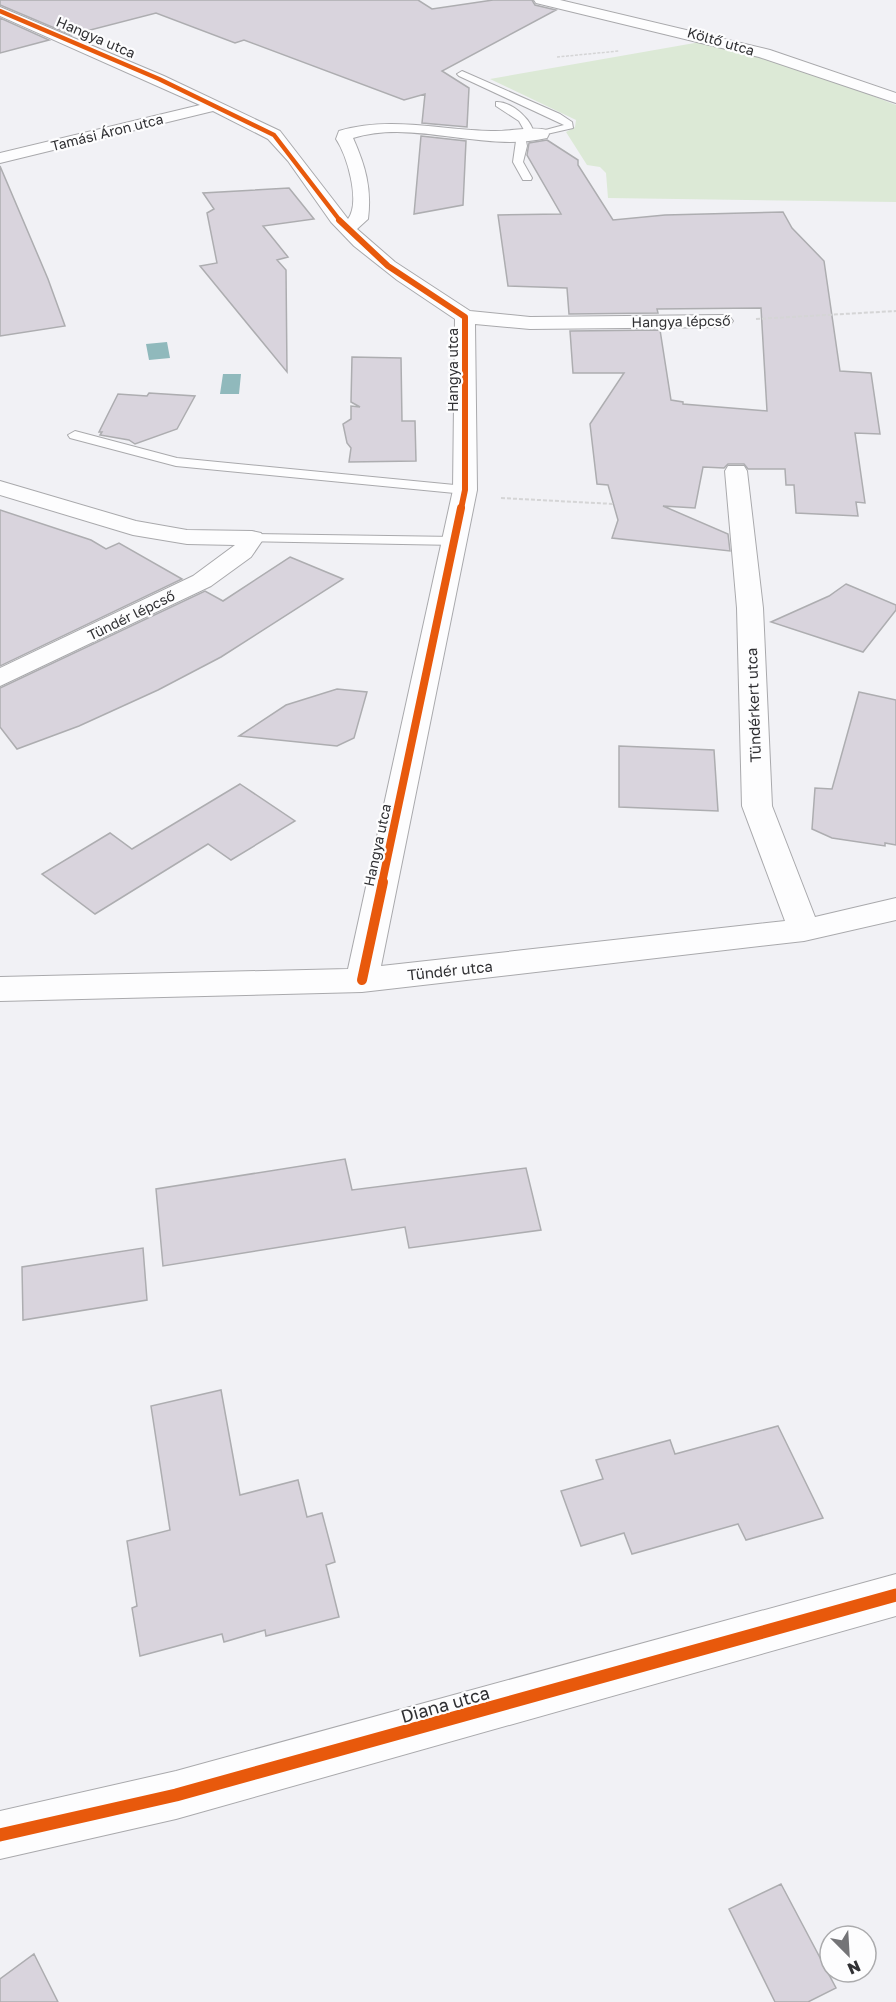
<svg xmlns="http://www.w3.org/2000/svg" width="896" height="2002" viewBox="0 0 896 2002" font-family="'Golos Text',sans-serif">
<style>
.green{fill:#dce9d6}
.water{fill:#90b9bc}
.building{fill:#d9d4dd;stroke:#adadb0;stroke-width:1.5}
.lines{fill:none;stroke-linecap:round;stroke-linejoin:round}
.service-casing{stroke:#a9a9ac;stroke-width:2}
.minor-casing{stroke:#a9a9ac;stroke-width:2}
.path-far1{stroke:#d5d5d6;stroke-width:1.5;stroke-dasharray:3 1.5;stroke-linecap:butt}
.path{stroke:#d5d5d6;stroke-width:2;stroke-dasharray:4 2;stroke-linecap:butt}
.service{fill:#fdfdfe;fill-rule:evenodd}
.minor{fill:#fdfdfe;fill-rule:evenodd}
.cycleway-far4-casing{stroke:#fdfdfe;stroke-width:6}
.cycleway-far3-casing{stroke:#fdfdfe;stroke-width:8}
.cycleway-far2-casing{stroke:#fdfdfe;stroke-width:10}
.cycleway-far1-casing{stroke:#fdfdfe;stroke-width:14}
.cycleway-casing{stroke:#fdfdfe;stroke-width:16}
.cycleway-far4{stroke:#e8590c;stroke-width:4.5}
.cycleway-far3{stroke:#e8590c;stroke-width:6}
.cycleway-far2{stroke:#e8590c;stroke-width:8}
.cycleway-far1{stroke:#e8590c;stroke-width:10}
.cycleway{stroke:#e8590c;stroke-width:13}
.labels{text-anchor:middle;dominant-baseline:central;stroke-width:4.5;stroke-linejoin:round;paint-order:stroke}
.far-street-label{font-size:14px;fill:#303033;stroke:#fdfdfe}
.street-label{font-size:15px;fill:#303033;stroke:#fdfdfe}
.near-street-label{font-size:18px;fill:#303033;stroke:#fdfdfe}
</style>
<rect width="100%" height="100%" fill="#f1f1f5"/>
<path class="green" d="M706,41L827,78L896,105V202L608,198L606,173L600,167L587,165L566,132L575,127L576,120L490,79Z"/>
<path class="water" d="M167,342L170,358L149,360L146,344Z
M223,374H241L239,394H220Z"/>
<path class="building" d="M0,0H418L432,9L493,0H532L535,5L556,10L442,71L469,88L467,127L422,123L425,94L404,100L244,40L235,43L156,13L71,35L0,5Z
M0,18L49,40L0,53Z
M421,136L466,141L463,205L414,214Z
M547,140L578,160V165L613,220L665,215L783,212L792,228L824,261L840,371L871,373L880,434L855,433L865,503L856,502L858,516L796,513L794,485H786L785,469H748L744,464H728L724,468L703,467L695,508L663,506L728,534L730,551L612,538L618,520L608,485L597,484L590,424L624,373H573L570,331L660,330L671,400L683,402V404L767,411L761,308L657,309L658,313L569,314L567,288L508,286L498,215L561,214L527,155L529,143Z
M0,166L48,279L65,326L0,336Z
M289,188L314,219L263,226L288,257L277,260L286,270L287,372L200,266L217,263L207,213L214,209L203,193Z
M352,357L401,358L402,421H415L416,461L349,462L351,448L347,443L343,424L351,419V406L360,407L351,402Z
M149,393L195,396L177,429L135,444L129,440L100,435L102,432H99L118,394L147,396Z
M0,510L91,540L106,549L119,543L182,579L0,666Z
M290,557L343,579L221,657L158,690L79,726L17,749L0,727V688L205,591L223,601Z
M846,584L896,605V610L863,652L771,622L829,596Z
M337,689L367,692L354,738L337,746L239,736L286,705Z
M859,692L896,700V845L885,843V846L832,838L812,829L815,788L832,789Z
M619,746L714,750L718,811L619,807Z
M240,784L295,821L231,860L208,844L95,914L42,874L110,833L132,849Z
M345,1159L352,1190L526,1168L541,1230L409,1248L405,1227L163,1266L156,1189Z
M143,1248L147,1300L23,1320L22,1267Z
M221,1390L240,1495L298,1480L307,1517L322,1513L335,1562L326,1565L339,1617L266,1636L265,1630L224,1642L222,1634L140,1656L132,1608L137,1606L127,1541L170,1530L151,1406Z
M778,1426L823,1518L746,1540L738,1524L632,1554L624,1533L581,1546L561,1491L603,1479L596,1460L670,1440L675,1454Z
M781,1884L836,1988L808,2002H775L729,1909Z
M34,1954L58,2002H0V1979Z"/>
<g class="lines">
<g class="service-casing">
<path id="service" d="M462,71L560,114L572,122L573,128L538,136V132L564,125L459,76L457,74Z
M496,102C512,101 535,122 534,137H528L519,121L496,106Z
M517,134L525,136L527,146L523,162L532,178L531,180H523L513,162Z
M75,431L177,458L465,486L472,490L465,494L176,466L70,438L68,435Z
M252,534L456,537L463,541L456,545L247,541L245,538Z"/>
</g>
<g class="minor-casing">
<path id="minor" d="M534,0H560L770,50L896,93V103L759,57L536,3Z
M0,7L164,76L280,131L348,219C361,202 347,155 336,139L339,131C390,116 439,130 491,131C509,132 530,126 547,130L549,134L547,138C483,153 415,119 353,138C365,165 372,188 368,219L357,229L395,262L470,311L530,317L723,315L730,317L733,321L730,325L723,327L530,329L475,324L477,490L381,966L785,921L742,806L737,608L725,471L728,466H744L747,471L763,608L772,806L815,917L896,898V920L804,941L362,992L0,1001V977L348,969L453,490L455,319L397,280L354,246L331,222L288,161L268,139L213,111L0,163V153L200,105L0,16Z
M0,481L136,521L187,530L252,531L261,533L264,538L251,557L211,586L0,686V668L193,576L235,545L187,544L133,535L0,495Z
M896,1574V1616L176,1819L0,1859V1811L176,1771Z"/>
</g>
<path class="path-far1" d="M557,57L619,51"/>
<path class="path" d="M756,319L896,311
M501,498L614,504"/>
<use href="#service" class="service"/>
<use href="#minor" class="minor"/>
<g class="cycleway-far4-casing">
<path id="cycleway-far4" d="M0,11L159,79L274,135L341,222"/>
</g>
<g class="cycleway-far3-casing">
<path id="cycleway-far3" d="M339,220L388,266L465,317V490L461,509"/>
</g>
<g class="cycleway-far2-casing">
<path id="cycleway-far2" d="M382,883L461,508"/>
</g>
<g class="cycleway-far1-casing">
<path id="cycleway-far1" d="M362,980L383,882"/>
</g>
<g class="cycleway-casing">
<path id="cycleway" d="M0,1835L176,1795L896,1595"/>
</g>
<use href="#cycleway-far4" class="cycleway-far4"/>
<use href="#cycleway-far3" class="cycleway-far3"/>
<use href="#cycleway-far2" class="cycleway-far2"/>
<use href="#cycleway-far1" class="cycleway-far1"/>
<use href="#cycleway" class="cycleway"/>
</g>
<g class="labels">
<g class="far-street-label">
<text transform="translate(96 37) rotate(23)">Hangya utca</text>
<text transform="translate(721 41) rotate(16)">Költő utca</text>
<text transform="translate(107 132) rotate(-14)">Tamási Áron utca</text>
<text transform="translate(681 321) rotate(-1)">Hangya lépcső</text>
<text transform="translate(452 370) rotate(-90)">Hangya utca</text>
<text transform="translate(131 615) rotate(-26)">Tündér lépcső</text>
<text transform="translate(377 845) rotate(-78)">Hangya utca</text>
</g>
<g class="street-label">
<text transform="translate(753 705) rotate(-92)">Tündérkert utca</text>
<text transform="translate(450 970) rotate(-6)">Tündér utca</text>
</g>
<g class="near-street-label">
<text transform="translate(445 1704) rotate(-16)">Diana utca</text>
</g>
</g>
<g transform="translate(848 1954) rotate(156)"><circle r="28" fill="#fdfdfe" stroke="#ababad" stroke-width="1.5"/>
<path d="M0-4.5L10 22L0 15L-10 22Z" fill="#747477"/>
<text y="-9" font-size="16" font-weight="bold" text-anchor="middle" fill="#303033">N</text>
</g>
</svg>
